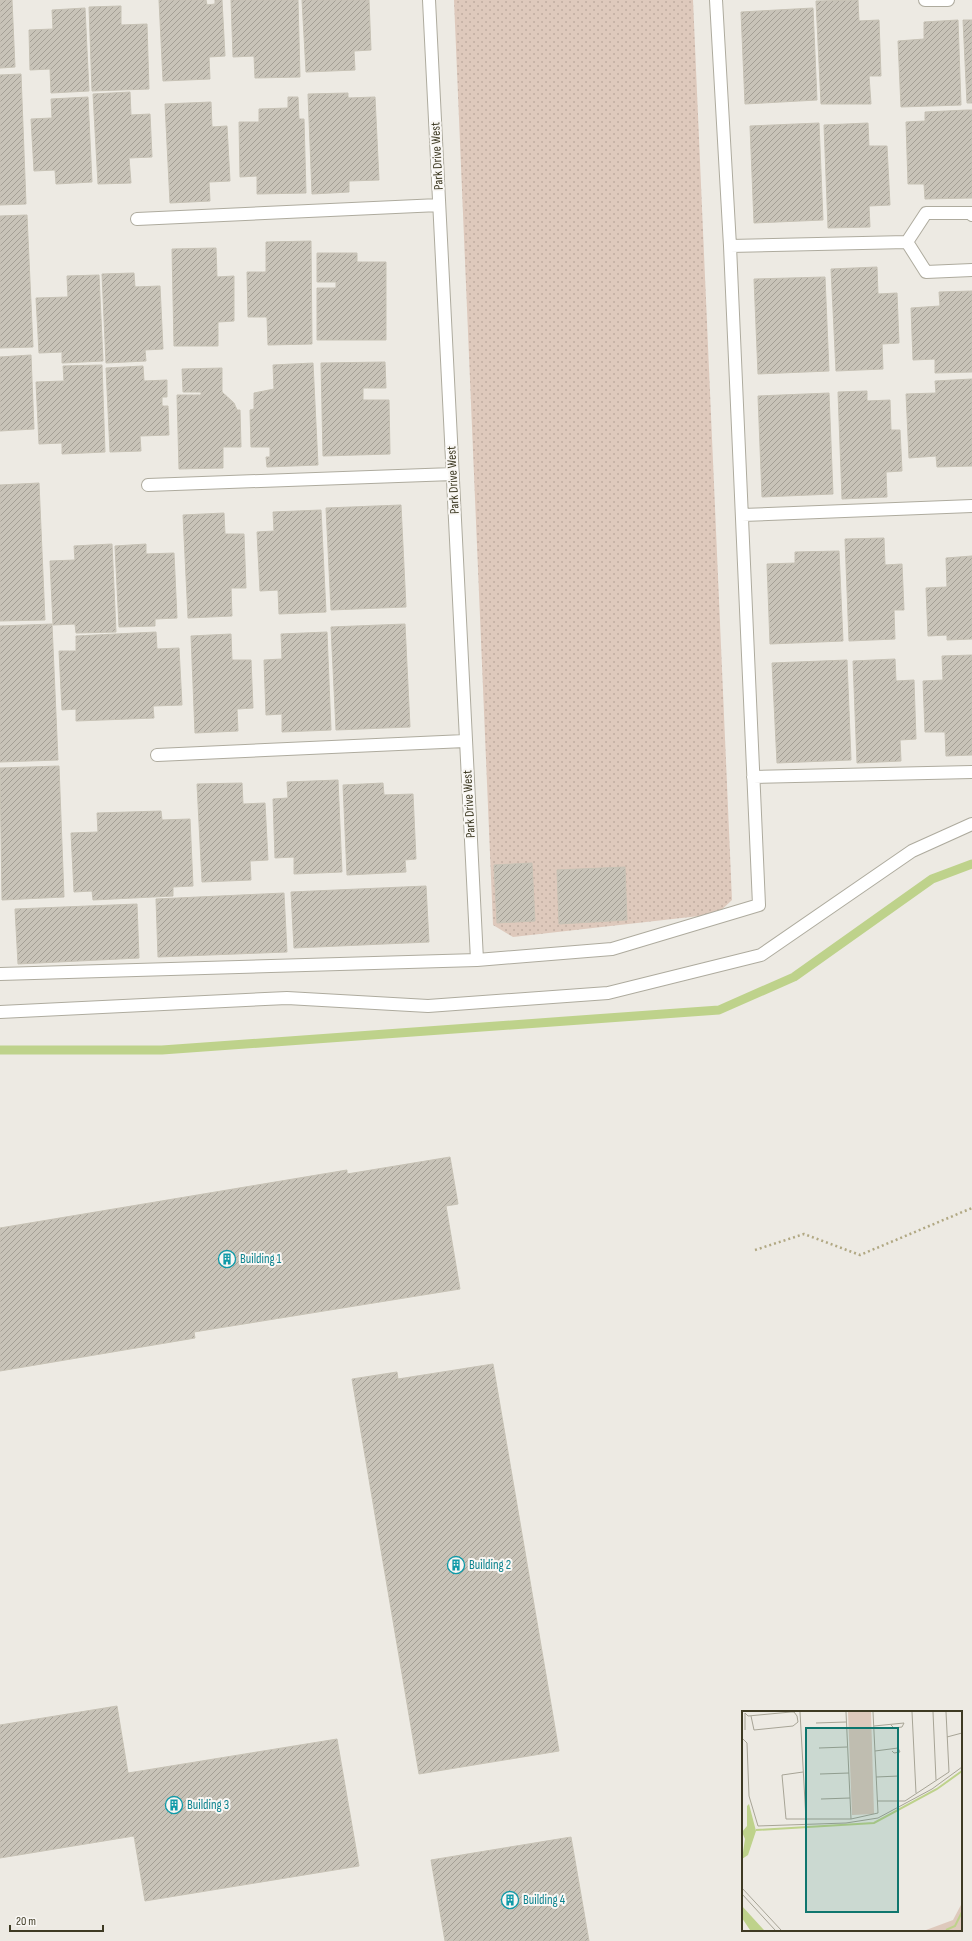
<svg xmlns="http://www.w3.org/2000/svg" width="972" height="1941" viewBox="0 0 972 1941" font-family="'Sofia Sans Condensed',sans-serif">
<style>
.green{fill:url(#green-dots)}
.lines{fill:none;stroke-linecap:round;stroke-linejoin:round}
.stream{stroke:#bed28b;stroke-width:9}
.building{fill:url(#building-hatch);stroke:#c7c2b5}
.street-casing{stroke:#aeab9e;stroke-width:14}
.path{stroke:#b1a883;stroke-width:2.5;stroke-dasharray:2 3;stroke-linecap:butt}
.street{stroke:#fff;stroke-width:12}
.labels{text-anchor:middle;dominant-baseline:central;stroke-width:4;stroke-linejoin:round;paint-order:stroke}
.street-label{font-size:13px;fill:#3e3a23;stroke:#f9f7f4}
.culture-label{font-size:13px;fill:#0d838f;stroke:#f9f7f4;text-anchor:start}
.inset-river{fill:none;stroke:#bed28b;stroke-width:2}
.inset-road{fill:none;stroke:#a7a496;stroke-width:1}
.view{fill:#0f766e;fill-opacity:0.15;stroke:#0f766e;stroke-width:2}
.inset-edge{fill:none;stroke:#3e3a23;stroke-width:2}
</style>
<defs>
<pattern id="green-dots" width="8" height="8" patternUnits="userSpaceOnUse"><rect width="8" height="8" fill="#dec9bc"/><path d="M2 2h.1M6 6h.1" fill="none" stroke="#c0ada1" stroke-width="1.8" stroke-linecap="round"/></pattern>
<pattern id="building-hatch" width="6" height="6" patternUnits="userSpaceOnUse"><rect width="6" height="6" fill="#c8c3b8"/><path d="M-1 1l2-2M0 6l6-6M5 7l2-2" fill="none" stroke="#a49f95"/></pattern>
</defs>
<rect width="100%" height="100%" fill="#edeae3"/>
<path class="green" d="M454,0H693L732,900L717,914L513,937L493,925Z"/>
<g class="lines">
<path class="stream" d="M0,1050H162L719,1010L794,977L932,879L972,864"/>
</g>
<path class="building" d="M0,0H12L15,67L0,68Z
M159,0H206L207,5L215,4V0H222L225,56L209,57L210,79L163,81Z
M231,0H298L300,77L255,78L254,56L233,57Z
M302,0H369L371,50L354,51L355,70L306,72Z
M858,0L859,21L879,20L881,76H869L871,104H821L816,1Z
M121,6V25L147,24L149,89L92,91L89,7Z
M85,8L89,91L51,93L50,69L30,70L29,30L53,29L52,10Z
M813,8L817,100L745,104L741,12Z
M958,20L961,105L901,107L898,41L924,39V22Z
M963,20H972V103H967Z
M21,74L26,204L0,205V75Z
M130,92L131,115L150,114L152,157L129,158L131,183L98,184L93,94Z
M348,93V98L375,97L379,180L349,181V192L312,194L308,94Z
M88,97L92,182L56,184L55,170L34,171L31,119L52,118L51,99Z
M288,97H298L299,119H304L306,193L257,194V176L240,177L239,122H259V109L288,108Z
M211,102L212,127L227,126L230,181L209,182L210,201L170,203L165,104Z
M967,110H972V198L925,199L924,184H908L906,122L925,121V112Z
M819,123L823,220L754,223L750,126Z
M868,123L869,146H887L890,205L869,206L870,227L828,228L824,125Z
M27,215L33,347L0,348V216Z
M311,241L312,344L268,345L267,317H248L247,272H266V242Z
M216,248L217,277L234,276V321L218,322V346H174L172,249Z
M317,253H357V262H386V340H317V288H336V282H317Z
M877,267L878,294L897,293L899,343L882,344L883,369L836,371L831,269Z
M134,273L135,287L160,286L163,349L145,350L146,361L106,363L102,274Z
M99,275L103,361L62,363V352L39,353L36,298L68,297L67,276Z
M825,277L829,371L758,374L754,279Z
M972,291V372L935,373V359L913,360L911,308L940,306L939,292Z
M31,355L34,429L0,431V357Z
M385,362L386,388H363V400H389L390,454L323,456L321,363Z
M313,363L318,465L267,467L266,457H270V447H251L250,410L254,409V393L274,389L273,365Z
M102,365L105,452L62,454V443L39,444L36,382L64,381L63,366Z
M143,366L144,381L167,380V397H162V406H168L169,435L140,436L141,451L110,452L106,368Z
M222,368V392L234,403L237,410H240L241,447H223V468L179,469L177,395H201V392H183L182,369Z
M972,379V466L937,467L936,456L909,458L906,394L936,393L935,381Z
M867,391V401L890,400L891,430H900L902,471L886,472L887,497L842,499L838,392Z
M829,393L833,494L762,497L758,396Z
M39,483L45,620L0,621V485Z
M401,505L406,607L331,610L326,508Z
M321,510L326,612L279,614L278,590L260,591L257,532L274,531L273,512Z
M224,513L225,534H244L246,588H231L232,616L188,618L183,515Z
M884,538L885,565L902,564L904,610H894L895,639L849,641L845,539Z
M112,544L116,632L76,633L75,624L53,625L50,561L75,560L74,546Z
M146,544V554L174,553L177,618L155,619V626L119,627L115,546Z
M839,551L843,641L770,644L767,564L795,563V552Z
M972,556V639L947,640V635L928,636L926,588L947,587L946,558Z
M52,624L58,760L0,762V626Z
M405,624L410,727L336,730L331,627Z
M156,632L157,649L179,648L182,705L153,706L154,718L76,721V709L62,710L59,651H76V636Z
M327,632L331,730L282,732V714L266,715L264,660L282,659L281,634Z
M231,634L232,660H251L253,708L237,709L238,731L195,733L191,636Z
M972,655V755L946,756L945,732H925L923,681L943,680L942,656Z
M895,659L896,681L914,680L916,739L900,740L901,761L857,763L853,661Z
M847,660L851,760L777,763L772,663Z
M59,766L64,897L2,900L0,768Z
M338,780L342,872L294,874V857L275,858L273,799L288,798L287,782Z
M242,783L243,804L265,803L268,860L250,861L251,880L202,882L197,784Z
M383,783L384,795L413,794L416,859L405,860L406,872L347,875L343,785Z
M161,811L162,820L190,819L193,886L173,887V896L93,900L92,891L74,892L71,833L98,832L97,813Z
M532,863L535,921L497,923L494,865Z
M625,867L627,920L559,924L557,870Z
M426,886L429,942L294,948L291,892Z
M284,893L287,952L158,957L156,899Z
M137,904L139,958L18,964L15,909Z
M450,1157L458,1204L446,1206L460,1289L194,1332L195,1338L0,1371V1228L347,1170V1174Z
M493,1364L559,1751L419,1774L352,1379L397,1372L398,1379Z
M117,1706L128,1773L337,1739L359,1866L145,1901L134,1836L0,1858V1725Z
M571,1837L589,1941H445L431,1860Z"/>
<g class="lines">
<g class="street-casing">
<path id="street" d="M429,0L477,960
M925,0H948
M137,219L439,205
M907,242L926,272L972,270
M907,242L926,213H971L972,215
M730,246L907,242
M148,485L453,474
M742,515L972,506
M157,755L465,741
M753,777L972,772
M0,974L477,960L612,949L759,905L730,246L716,0
M0,1012L287,998L428,1006L608,993L761,955L912,851L972,824"/>
</g>
<path class="path" d="M755,1250L804,1234L860,1255L972,1208"/>
<use href="#street" class="street"/>
</g>
<defs>
<g id="building-ring" transform="scale(0.9)"><circle r="9.5" fill="#f9f7f4" stroke="#0f9aa8" stroke-width="1.5"/><path d="M-4-6H4V6H1V3H-1V6H-4ZM-2.5-4.3h1.7v1.8h-1.7ZM.8-4.3h1.7v1.8H.8ZM-2.5-1h1.7V.8h-1.7ZM.8-1h1.7V.8H.8Z" fill="#0f9aa8"/></g>
</defs>
<g fill-rule="evenodd">
<use href="#building-ring" x="227" y="1259"/>
<use href="#building-ring" x="456" y="1565"/>
<use href="#building-ring" x="174" y="1805"/>
<use href="#building-ring" x="510" y="1900"/>
</g>
<g class="labels">
<g class="street-label">
<text transform="translate(437 156) rotate(-93)">Park Drive West</text>
<text transform="translate(453 480) rotate(-93)">Park Drive West</text>
<text transform="translate(469 804) rotate(-93)">Park Drive West</text>
</g>
<g class="culture-label">
<text x="240" y="1259">Building 1</text>
<text x="469" y="1565">Building 2</text>
<text x="187" y="1805">Building 3</text>
<text x="523" y="1900">Building 4</text>
</g>
</g>
<g transform="translate(742 1711)">
<rect width="220" height="220" fill="#edeae3"/>
<path d="M106,1H129L132,103L110,104Z" fill="#dec9bc"/>
<path d="M220,192V219H184L211,209Z" fill="#dec9bc"/>
<path d="M7,93L14,120L6,144L0,148L3,128L0,121L5,115V95ZM0,195L21,218L22,219H8L0,207Z" fill="#bed28b"/>
<path class="inset-river" d="M14,119L132,112L195,78L220,60M204,219L213,215L220,201"/>
<path class="inset-road" d="M58,1L64,109M104,1L109,108M170,1L174,82M191,1L194,69M3,2L6,5L49,1H52L55,5L56,11L51,15L12,19L9,5M74,12L104,11M132,15L162,12L160,16L152,17L149,14M3,19V2M205,26L220,22M0,27L5,32L7,85L16,115L104,112L136,107L190,78L220,56M77,37L105,36M133,40L156,37L158,41L152,42L150,40M61,61L40,64L44,108H109L136,102L131,1M78,63L107,62M134,66L157,65M79,88L108,87M135,90H163L207,61L204,1M0,177L39,219M0,183L33,219"/>
<path class="view" d="M64,17H156V201H64Z"/>
<rect width="220" height="220" class="inset-edge"/>
</g>
<path d="M10 1925v6h93v-6" fill="none" stroke="#3e3a23" stroke-width="2"/>
<text x="16" y="1925" font-size="12" fill="#3e3a23" stroke="#f9f7f4" stroke-width="3" paint-order="stroke">20 m</text>
</svg>
